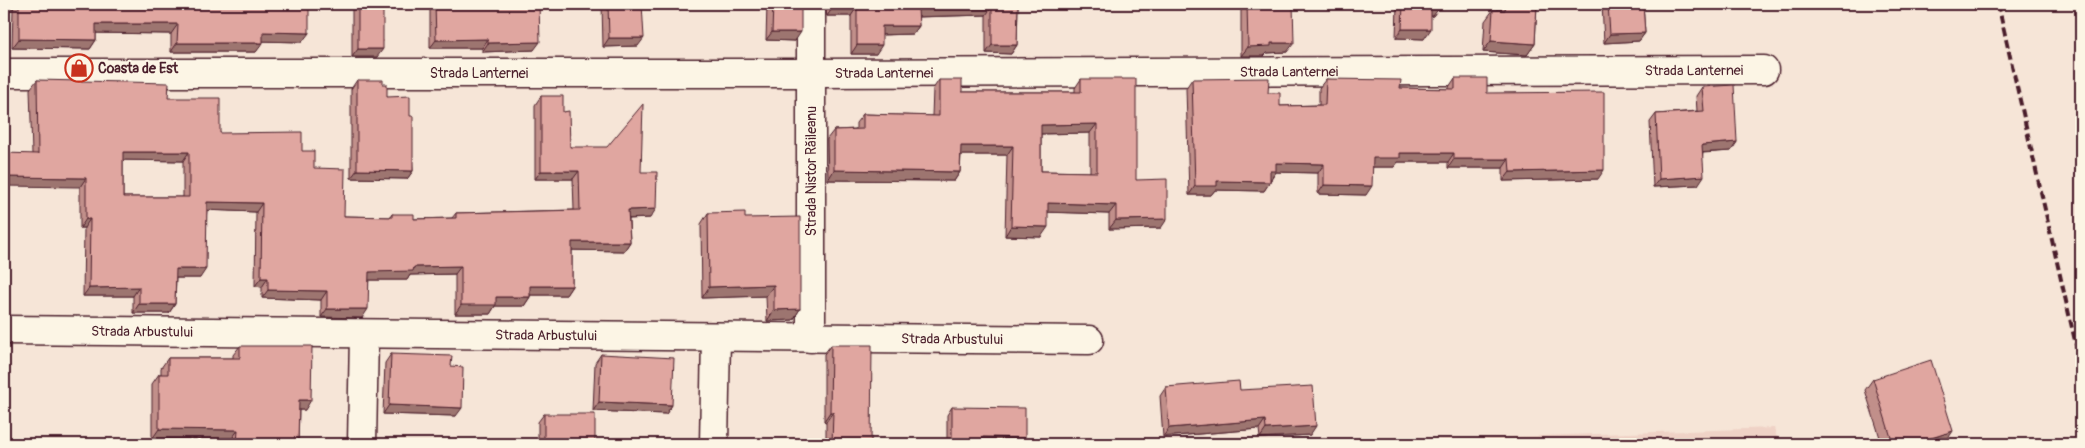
<svg xmlns="http://www.w3.org/2000/svg" width="2085" height="448" viewBox="0 0 2085 448" font-family="Pangolin,sans-serif">
<style>
.built{fill:#efd2c6}
.lines{fill:none;stroke-linecap:round;stroke-linejoin:round}
.minor-casing{stroke:#4a1f2b;stroke-width:31}
.minor{stroke:#fcf5e5;stroke-width:28}
.rail{stroke:#4a1f2b;stroke-width:4;stroke-dasharray:8 4;stroke-linecap:butt}
.wall{fill:#c18f8a;stroke:#4a1f2b;fill-rule:evenodd}
.shaded-wall{fill:#9d7470;stroke:#4a1f2b}
.building{fill:#e0a6a0;stroke:#4a1f2b;fill-rule:evenodd}
.labels{text-anchor:middle;dominant-baseline:central;stroke-width:4;stroke-linejoin:round;paint-order:stroke}
.poi-label{font-size:14px;font-weight:bold;fill:#4a1f2b;stroke:#fcf5e5;text-anchor:start}
.street-label{font-size:14px;fill:#4a1f2b;stroke:#fcf5e5}
</style>
<rect width="100%" height="100%" fill="#f6e5d7"/>
<filter id="ink" filterUnits="userSpaceOnUse"><feTurbulence type="fractalNoise" baseFrequency=".02" numOctaves="2"/><feDisplacementMap in="SourceGraphic" scale="10" xChannelSelector="R" yChannelSelector="G"/><feConvolveMatrix kernelMatrix="1 2 1 2 8 2 1 2 1" color-interpolation-filters="sRGB"/></filter>
<g filter="url(#ink)">
<path class="built" d="M1774,428L1779,444H1331V443Z"/>
<g class="lines">
<g class="minor-casing">
<g id="minor">
<path id="s1" d="M4,73H812L1764,70"/>
<path id="s2" d="M4,330L1089,340"/>
<path d="M811,338V4"/>
<path d="M362,444L364,334"/>
<path d="M714,444L716,337"/>
</g>
</g>
<use href="#minor" class="minor"/>
<path class="rail" d="M1998,4L2081,367"/>
</g>
<path class="wall" d="M4,4H309L302,42L263,41L256,52H171V34L96,33V40L90,49L12,48L13,9Z
M352,4H383L377,57H352Z
M430,4H539L534,50L482,52V48H430Z
M602,4H642L638,46L603,47Z
M767,4H801L795,41L766,40Z
M825,4H1018L1017,45L1011,54L986,53V15L918,17L919,26L913,34L882,35L876,54H851V16H827Z
M1241,4H1293L1287,52L1267,53L1264,56H1241Z
M1397,4H1440L1433,16H1431L1424,39L1396,38Z
M1498,4H1537L1535,44L1527,55L1483,52L1485,21L1493,10H1498Z
M1602,4H1643L1645,33L1639,41L1604,43Z
M1455,78L1487,93L1598,179L1503,181V168H1448V162H1398L1394,167H1372L1366,195L1318,194V173L1276,172L1264,191L1215,190L1211,195H1189L1186,88L1192,79L1268,93L1280,106L1319,105V88L1326,79L1400,88L1449,89V87Z
M1081,79L1136,180L1161,228L1109,229V214L1048,212L1041,237L1005,236L1007,155H961L960,172L954,181L828,180L827,139L834,130L856,129V123L863,114L932,116L933,89L939,80L962,92H1075V88ZM1090,133V172L1041,171V134Z
M37,80L168,98L220,133L302,151L344,216L390,217L392,214L414,219L452,218L456,213L574,210L573,179H535V105L541,96L563,112L570,147L641,172L650,218L629,219L630,242L624,251L572,250V286L566,295H530V297L524,306H495L490,314H455V274L410,275L407,280H369L362,318L321,317V300L262,298V287L255,286L256,212L207,210L200,278H176L175,304L169,313H133V296H83L84,228H80V187L32,154L30,89ZM123,160L183,161V197H123Z
M357,80L383,84L387,97L410,116L413,171L407,179L351,178V89Z
M1702,87L1737,142L1731,151L1703,153L1698,185L1653,187L1650,122L1656,114L1697,111L1696,96Z
M708,213L745,218L800,309L793,320L767,321L766,296L702,298L701,224Z
M831,345L871,444H826V422L824,421V354Z
M240,346L305,410H299L298,444H231V440L152,439V384L159,374H161V368L168,358H233V355Z
M391,354L451,366L456,416L383,414L385,363Z
M601,354L672,405L666,414L593,411L595,363Z
M1873,379L1945,443L1940,444H1882L1865,390Z
M1166,387L1240,390L1310,435L1260,438L1259,429L1163,437L1160,396Z
M952,407L1025,438L1020,444H947V415Z
M544,414L595,444H538V422Z"/>
<path class="shaded-wall" d="M4,4H17L13,9H4Z
M833,7H857L851,16H827Z
M992,7L986,15L912,17L918,9Z
M1431,7H1440L1433,16H1424Z
M96,24H178L171,34L90,33Z
M882,26H919L913,34L876,35Z
M1402,29H1431L1424,39L1396,38Z
M263,32L309,33L302,42L256,41Z
M772,32H801L795,41L766,40Z
M1645,33L1639,41L1604,43L1610,34Z
M609,38H644L638,46L603,47Z
M19,39L96,40L90,49L12,48Z
M488,39L482,48H430L436,40Z
M1491,41L1535,44L1527,55L1483,52Z
M540,42L534,50L482,52L488,43Z
M177,43H263L256,52H171Z
M1271,43H1294L1287,52L1267,53L1264,56H1241L1248,47Z
M857,45H882L876,54H851Z
M992,45H1017L1011,54L986,53Z
M358,49H383L377,57H352Z
M1097,124L1090,133L1035,134L1041,125Z
M1737,142L1731,151L1696,153L1702,145Z
M961,146H1013L1007,155H954Z
M123,152H189L183,161L117,160Z
M1400,153H1454L1448,162H1398L1394,167H1366L1373,158Z
M1454,159H1509L1503,168H1448Z
M1276,163L1324,164L1318,173L1276,172L1270,180H1264Z
M357,170L413,171L407,179L351,178Z
M834,170L960,172L954,181L828,180Z
M1604,170L1598,179L1503,181L1510,172Z
M541,171H579L573,179H535Z
M1704,176L1698,185L1653,187L1659,179Z
M4,177L86,178L80,187L4,186Z
M1217,181L1270,182L1264,191L1215,190L1211,195H1189L1195,186Z
M1324,185L1372,186L1366,195L1318,194Z
M207,202L262,203L256,212L201,210Z
M1048,203L1116,205L1109,214L1042,212Z
M656,209L650,218L622,219L628,210Z
M86,219H90L84,228H80Z
M1167,219L1161,228L1109,229L1116,220Z
M1011,226L1048,227L1041,237L1005,236Z
M572,242H630L624,251L566,250Z
M461,266L455,274L410,275L407,280H363L369,272L414,267Z
M176,269H206L200,278H170Z
M261,278H268L262,287L255,286Z
M774,285L766,296L702,298L709,287Z
M530,286H572L566,295H524Z
M139,287L133,296H83L89,288Z
M268,290L327,291L321,300L262,298Z
M496,297H530L524,306H495L490,314H455L461,305Z
M139,304H175L169,313H133Z
M327,309H368L362,318L321,317Z
M800,309L793,320L767,321L774,310Z
M299,400H311L305,410H292Z
M599,402L672,405L666,414L593,411Z
M389,405L462,408L456,416L383,414Z
M830,412H833L826,422L824,421Z
M1265,420L1259,429L1163,437L1169,428Z
M1316,426L1310,435L1260,438L1266,429Z
M159,429L238,430L231,440L152,439Z
M1953,431L1945,443L1940,444H1913Z
M983,437L1025,438L1020,444H977Z"/>
<path class="building" d="M19,4H309V33L263,32V43H177L178,24H96V40L19,39Z
M358,4H383V49H358Z
M435,4H539L540,42L488,43V39L436,40Z
M608,4H642L644,38H609Z
M773,4H801V32H772Z
M832,4H1018L1017,45H992V7L918,9L919,26H882V45H857V7H833Z
M1247,4H1293L1294,43H1271V46L1248,47Z
M1403,4H1440V7H1431V29H1402Z
M1506,4H1537L1535,44L1491,41L1493,10H1505Z
M1608,4H1643L1645,33L1610,34Z
M1269,78L1268,93H1280V106L1325,105L1326,79L1401,80L1400,88L1455,89V78H1487V93L1604,92V170L1510,172L1509,159H1454V153H1400V158H1373L1372,186L1324,185V164L1276,163V171H1270V182L1217,181V186H1195L1192,79Z
M1081,79H1136V180L1167,179V219L1116,220V205L1048,203V227L1011,226L1013,146H961L960,172L834,170V130L863,129V114L939,116V80H962V92H1081ZM1097,124V172L1041,171V125Z
M37,80L169,83L168,98H220V133L302,132V151H314V168L345,169L344,216L392,217V214H414V219L456,218V213L580,210L579,171H541V96H563V112L569,111L570,147H607L643,104L641,172H657L656,209L628,210L630,242H572V286H530V297H496V305H461V266L414,267L413,271L369,272L368,309H327V291L268,290V278H261L262,203L207,202L206,269H176L175,304H139V287L89,288L90,219H86V178L4,177V153L38,154ZM123,152H189V197H123Z
M357,80H383V84H387V97L410,96V116H413V171L357,170Z
M1734,85L1737,142L1702,145L1704,176L1659,179L1656,114L1704,111L1702,87Z
M745,212V218L800,217V309L774,310V285L709,287L708,213Z
M831,345H872L871,444H817H832L833,412H830Z
M240,346H312L311,400H299L298,444H237L238,430L159,429V374H168V358H240Z
M391,354L452,356L451,366L463,367L462,408L389,405Z
M601,354L674,358L672,405L599,402Z
M1931,360L1953,431L1913,444H1893L1873,379Z
M1239,381L1240,390L1313,386L1316,426L1266,429L1265,420L1169,428L1166,387Z
M952,407L1025,408V438L983,437L982,444H952Z
M544,414H595V444H544Z"/>
</g>
<defs>
<g id="shop-ring" transform="scale(1.4375)"><circle r="9.5" fill="#fcf5e5" stroke="#c8321e" stroke-width="1.5"/><path d="M-5-2.5h2.3a2.7 3.5 0 0 1 5.4 0H5L5.5 6h-11ZM-1.5-2.5h3a1.5 2.3 0 0 0-3 0Z" fill="#c8321e"/></g>
</defs>
<g fill-rule="evenodd">
<use href="#shop-ring" x="79" y="68"/>
</g>
<g class="labels">
<g class="poi-label">
<text x="98" y="68">Coasta de Est</text>
</g>
<g class="street-label">
<text stroke="none"><textPath href="#s1" startOffset="1690">Strada Lanternei</textPath></text>
<text stroke="none"><textPath href="#s1" startOffset="1285">Strada Lanternei</textPath></text>
<text stroke="none"><textPath href="#s1" startOffset="475">Strada Lanternei</textPath></text>
<text stroke="none"><textPath href="#s1" startOffset="880">Strada Lanternei</textPath></text>
<text transform="translate(811 171) rotate(-90)">Strada Nistor Răileanu</text>
<text stroke="none"><textPath href="#s2" startOffset="138">Strada Arbustului</textPath></text>
<text stroke="none"><textPath href="#s2" startOffset="542">Strada Arbustului</textPath></text>
<text stroke="none"><textPath href="#s2" startOffset="948">Strada Arbustului</textPath></text>
</g>
</g>
<rect width="2085" height="448" fill="none" stroke="#fcf5e5" stroke-width="20"/>
<rect x="10" y="10" width="2065" height="428" fill="none" stroke="#4a1f2b" stroke-width="2" filter="url(#ink)"/>
</svg>
